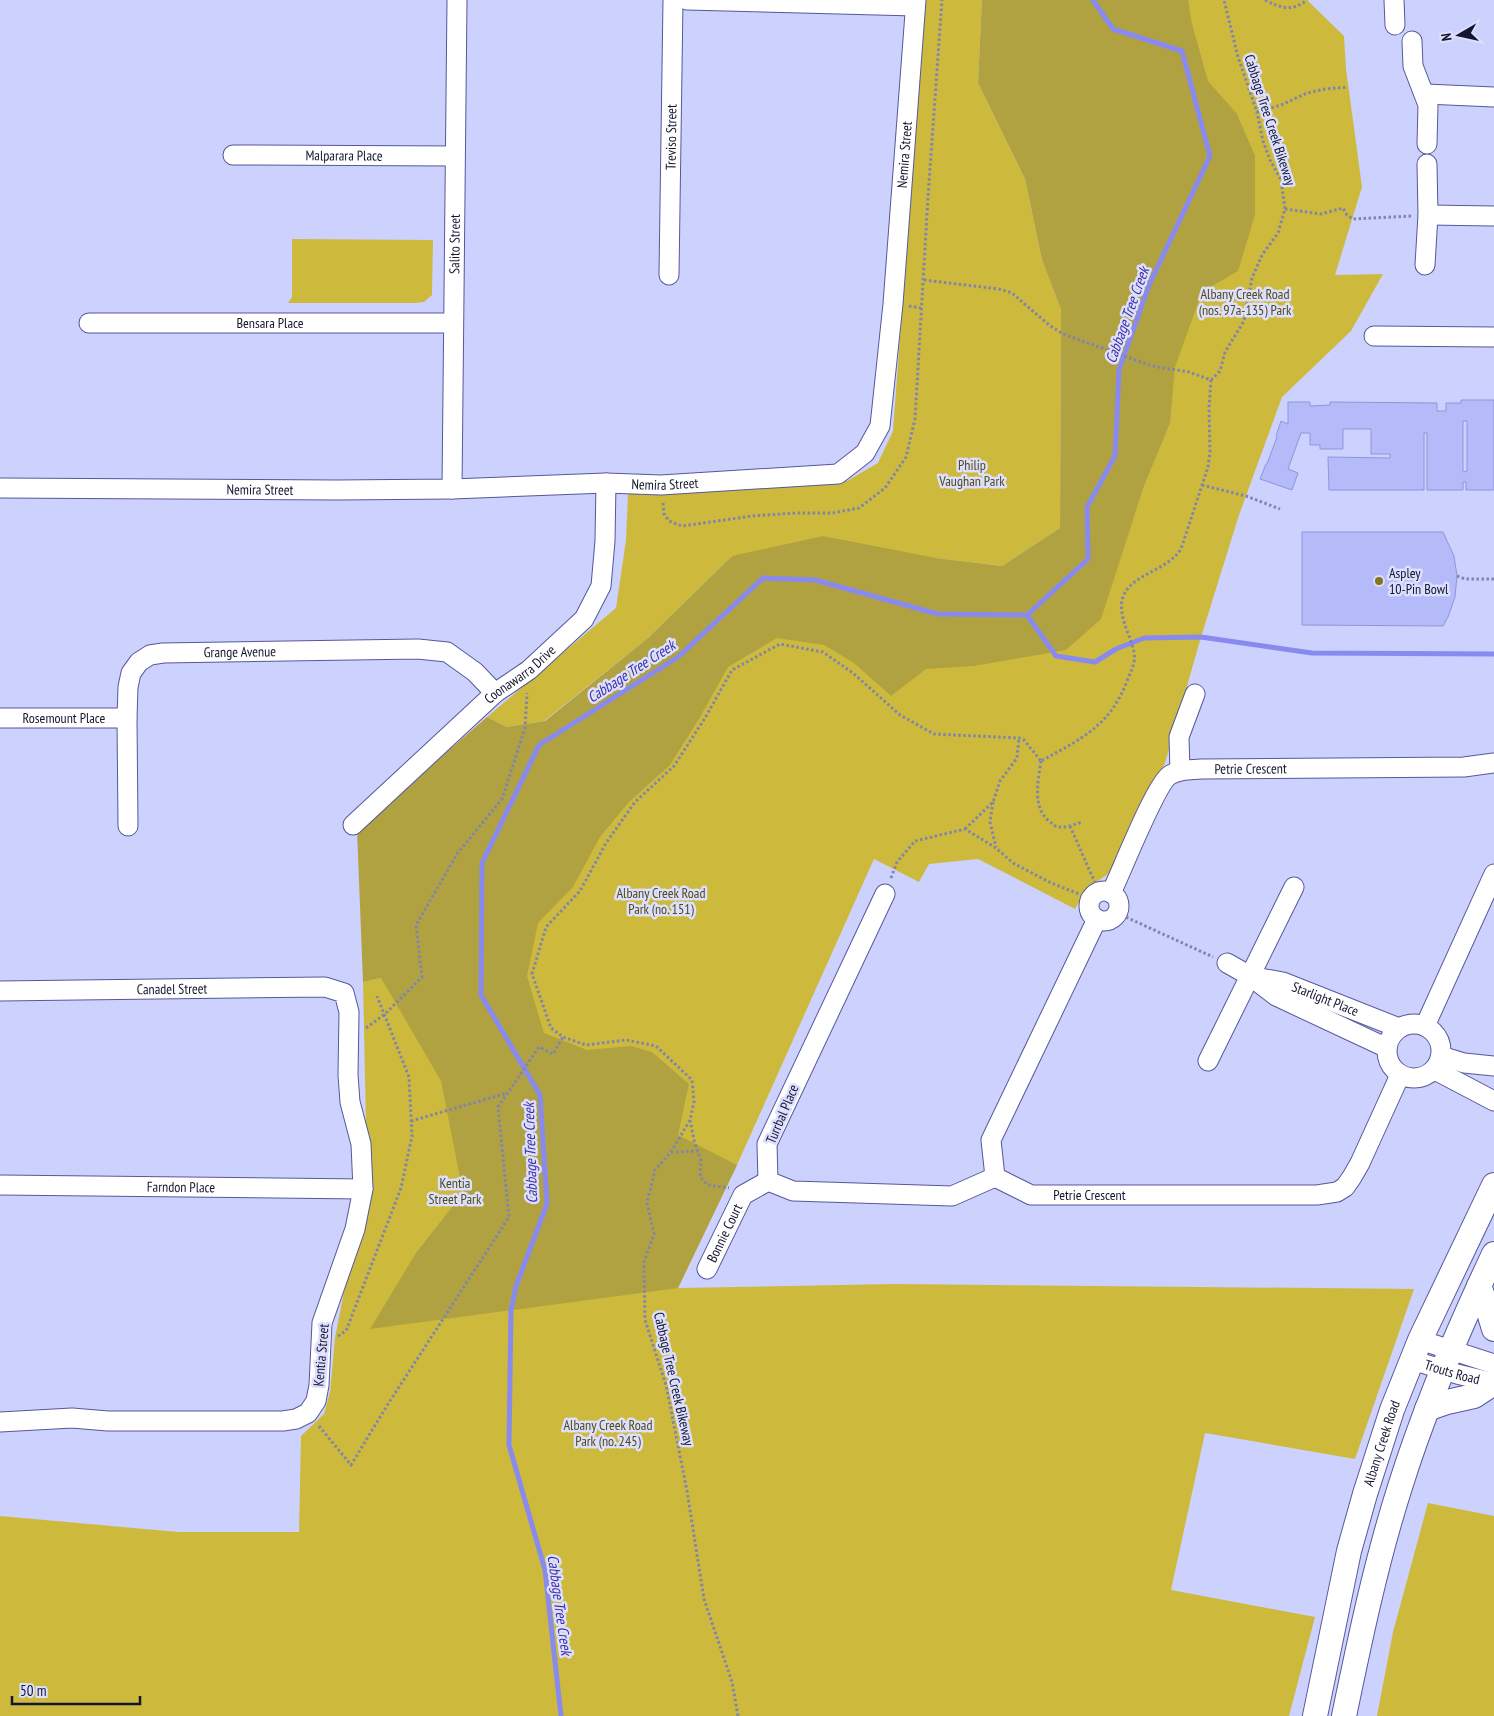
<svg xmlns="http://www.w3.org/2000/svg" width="1494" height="1716" viewBox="0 0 1494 1716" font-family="'PT Sans Narrow',sans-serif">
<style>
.green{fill:#cdba3d}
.forest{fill:#b1a241}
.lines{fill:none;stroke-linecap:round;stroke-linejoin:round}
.stream{stroke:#888af0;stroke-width:5}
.building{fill:#b5baf9;stroke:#9095dc;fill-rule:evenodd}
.minor-casing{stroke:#56589a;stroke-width:21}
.major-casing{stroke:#56589a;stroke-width:26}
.path{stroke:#8285ab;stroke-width:3;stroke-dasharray:2.5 2.5;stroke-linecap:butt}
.minor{stroke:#fff;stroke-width:19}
.major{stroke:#fff;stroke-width:24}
.poi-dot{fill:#837518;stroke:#dcdffe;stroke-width:2}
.labels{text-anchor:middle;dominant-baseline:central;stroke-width:5;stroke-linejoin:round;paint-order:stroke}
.street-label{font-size:14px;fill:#151530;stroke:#dcdffe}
.park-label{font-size:14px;fill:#524a16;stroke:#dcdffe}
.poi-label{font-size:14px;fill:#151530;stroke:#dcdffe;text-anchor:start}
.water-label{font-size:15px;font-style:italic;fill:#3d2ea3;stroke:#dcdffe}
</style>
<rect width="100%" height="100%" fill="#ccd1fe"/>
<path class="green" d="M925,0H982L978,83L1025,179L1042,260L1061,308L1060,528L1002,566L936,558L732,556L648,638L544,721L507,727L487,717L616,608L626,540L628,493L847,481L878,463L893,431Z
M1093,0H1307L1344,36L1346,69L1362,187L1335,275L1383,274L1351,331L1282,397L1239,515L1201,637L1165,763L1108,874L1086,889L1075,909L978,859L929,864L919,882L874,859L737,1165L678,1288L894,1284L1414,1289L1355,1459L1205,1433L1171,1590L1315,1617L1289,1716H0V1516L178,1532H299L301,1436L324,1414L330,1392L335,1338L367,1173L363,982L381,978L763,578L938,614L1088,559Z
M292,239L433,240L432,295L424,302L416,303H288L292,297Z
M1428,1503L1494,1516V1716H1377L1393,1632Z"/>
<path class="forest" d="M982,0H1188L1192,24L1208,81L1237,114L1255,156V215L1238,271L1202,292L1175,367L1170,423L1144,486L1101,619L1066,650L974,666L926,669L891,696L854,663L824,645L777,638L728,667L699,719L670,765L629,802L600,837L573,887L538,923L527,976L544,1033L587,1050L631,1046L652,1052L689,1084L678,1135L737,1165L678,1288L370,1329L416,1253L463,1193L441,1081L381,978L363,982L357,830L487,717L507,727L545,721L648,638L732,556L823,536L936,558L1002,566L1060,528L1061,309L1042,260L1025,179L978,83Z"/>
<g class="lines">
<path class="stream" d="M1027,615L1056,656L1095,662L1116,649L1144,638L1201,637L1312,653L1494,654
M561,1716L545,1570L509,1445L511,1310L516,1286L547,1204L540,1095L481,995L482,863L539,745L678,657L763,578L815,580L938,614L1027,615L1088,559L1087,507L1115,456L1119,370L1149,285L1210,156L1182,51L1113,29L1093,0"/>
</g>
<path class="building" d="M1461,400H1494V490H1466V482H1463V490H1427V433H1424V490H1329L1328,457L1390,458V454H1371V429H1343V449H1320V445H1310V433H1301L1288,469L1298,473L1292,490L1260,479L1266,464H1267L1277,437L1276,436L1281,421L1288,424V402H1310V406L1330,405V402L1437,403V411H1446V403H1461ZM1463,421H1467V471L1463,472Z
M1302,532H1443L1454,556L1457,576L1455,597L1448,617L1443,626L1302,625Z"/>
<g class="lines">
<g class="minor-casing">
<g id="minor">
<path d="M687,0L915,6"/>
<path d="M1394,0L1395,25"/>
<path d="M1412,41L1413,66L1428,105L1427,144"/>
<path d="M1425,94L1494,97"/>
<path id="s1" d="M233,155L454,156"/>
<path d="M1428,215L1494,216"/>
<path d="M1425,265L1428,215L1427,164"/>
<path id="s2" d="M669,275L673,0"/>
<path id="s3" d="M89,323H453"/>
<path d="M1374,336L1494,337"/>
<path id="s4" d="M0,488L337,490L452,489L606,483L661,485L838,474L865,453L880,426L893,304L916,0"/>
<path id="s5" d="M452,489L457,0"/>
<path id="s6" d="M0,718H127"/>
<path d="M1180,771L1179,737L1195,694"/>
<path id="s7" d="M353,825L495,693L529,670L584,619L601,586L605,541L606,483"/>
<path id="s8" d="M128,826L127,718L128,687L131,673L139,662L150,655L163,653L418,649L447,652L475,672L495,693"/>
<circle cx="1104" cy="906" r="15"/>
<path id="s9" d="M1111,893C1121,873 1156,783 1170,775C1179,769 1191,770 1201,769L1464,767L1494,763"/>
<path d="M885,894L767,1144L768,1181L793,1191L952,1196L995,1177"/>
<path id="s10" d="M1097,919L991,1140L995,1177L1031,1195H1317L1337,1192L1345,1187L1352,1177L1360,1163L1400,1075"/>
<path d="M1227,963L1250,976L1276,996L1387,1048"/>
<path id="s11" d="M1254,977L1283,982L1399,1028"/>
<path id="s12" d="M0,991L325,987L344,993L349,1012L348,1075L350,1102L361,1144L363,1189L355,1229L322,1323L319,1385L316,1401L308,1413L296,1419L283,1421H108L72,1418L0,1422"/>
<circle cx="1414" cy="1051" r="27"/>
<path d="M1425,1026L1494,874"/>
<path d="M1441,1056L1464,1063L1494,1066"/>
<path d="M1208,1061L1294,887"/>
<path d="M1435,1070L1494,1101"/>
<path id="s13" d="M0,1185L363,1189"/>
<path id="s14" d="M707,1269L743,1195L768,1181"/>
<path d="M1420,1340L1494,1364"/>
<path id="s15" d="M1412,1360L1457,1374L1494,1383"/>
</g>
</g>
<g class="major-casing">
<g id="major">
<path d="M1479,1286L1488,1309L1494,1329"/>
<path d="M1427,1409L1447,1402L1474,1396L1494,1383"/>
<path id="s16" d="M1315,1716L1349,1551L1365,1494L1392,1410L1420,1340L1494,1185"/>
<path d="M1344,1716C1360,1639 1376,1562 1400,1487C1425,1407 1458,1330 1494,1254"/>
</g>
</g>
<path class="path" d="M1265,0C1281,8 1292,12 1307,0
M1257,112L1281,105L1307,93L1325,89L1348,87
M1285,209L1321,214L1343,208L1347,215L1353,219L1413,216
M924,280L999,289L1012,293L1049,325L1063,334L1152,366L1189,372L1211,380L1209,408L1210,452L1208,467L1181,549C1167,571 1131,574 1123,597C1117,614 1130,634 1134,652C1136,663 1131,671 1127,681C1110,726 1081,739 1041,761
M909,306L921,308
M1211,380L1220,371L1225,352L1244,321L1252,278L1262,255L1278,233L1285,209L1281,180L1270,160L1263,141L1257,112L1238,57L1224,0
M1202,485L1246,496L1280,509
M663,503L664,514L669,521L682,526L752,516L797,513H832L859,508L885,488L906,457L915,419L928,197L942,0
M1457,576L1465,579H1494
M1041,761C1038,781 1032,807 1049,821C1053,824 1055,827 1060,827C1067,828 1075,824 1083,822
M993,802L990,822L996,847
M1070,826L1096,885
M965,829L993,802L1000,781L1017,758L1019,738
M891,878L897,862L915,841L965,829L996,848L1013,863L1051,883L1092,899
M1117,913L1213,957
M366,1028L385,1014L422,977L416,925L457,854L502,799L525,728L527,693
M690,1120L694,1140L701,1161L700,1177L708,1185L729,1188
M411,1121L507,1093
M671,1152L698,1151
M338,1336L346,1331L401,1188L412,1136L409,1077L377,996
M319,1426L351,1465L388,1404L509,1217L498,1107L539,1047L553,1054L563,1037
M738,1716L732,1682L704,1599L687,1491L666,1385L645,1320L644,1262L654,1234L647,1203L655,1170L671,1152L690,1120L694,1102L692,1080L656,1046L626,1040L586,1045L563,1037L551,1028L532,974L546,927L580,891L606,843L635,802L674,766L705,718L732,670L780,644L823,652L853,673L900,715L934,734L1019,738L1024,740L1041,761"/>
<use href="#minor" class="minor"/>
<use href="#major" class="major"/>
</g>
<circle class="poi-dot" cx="1379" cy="581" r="5"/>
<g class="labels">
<g class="street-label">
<text transform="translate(1270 120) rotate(72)">Cabbage Tree Creek Bikeway</text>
<text stroke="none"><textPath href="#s2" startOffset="138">Treviso Street</textPath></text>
<text stroke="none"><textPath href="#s4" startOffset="1176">Nemira Street</textPath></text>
<text stroke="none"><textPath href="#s1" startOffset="111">Malparara Place</textPath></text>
<text stroke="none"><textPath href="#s5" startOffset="245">Salito Street</textPath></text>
<text stroke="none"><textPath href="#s3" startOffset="181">Bensara Place</textPath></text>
<text stroke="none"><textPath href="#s4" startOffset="665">Nemira Street</textPath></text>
<text stroke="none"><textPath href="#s4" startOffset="260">Nemira Street</textPath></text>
<text stroke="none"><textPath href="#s8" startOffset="270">Grange Avenue</textPath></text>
<text stroke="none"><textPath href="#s7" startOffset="225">Coonawarra Drive</textPath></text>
<text stroke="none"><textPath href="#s6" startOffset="64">Rosemount Place</textPath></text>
<text stroke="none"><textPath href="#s9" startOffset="214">Petrie Crescent</textPath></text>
<text stroke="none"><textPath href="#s12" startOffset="172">Canadel Street</textPath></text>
<text stroke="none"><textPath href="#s11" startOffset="75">Starlight Place</textPath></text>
<text transform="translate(782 1114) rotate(-67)">Turrbal Place</text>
<text stroke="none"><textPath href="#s13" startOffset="181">Farndon Place</textPath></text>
<text stroke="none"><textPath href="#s10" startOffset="381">Petrie Crescent</textPath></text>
<text stroke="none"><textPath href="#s14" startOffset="40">Bonnie Court</textPath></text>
<text transform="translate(321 1355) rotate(-85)">Kentia Street</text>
<text stroke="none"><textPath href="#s15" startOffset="42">Trouts Road</textPath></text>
<text transform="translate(674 1379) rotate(77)">Cabbage Tree Creek Bikeway</text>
<text stroke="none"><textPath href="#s16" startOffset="281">Albany Creek Road</textPath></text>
</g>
<g class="park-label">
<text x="1245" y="294">Albany Creek Road<tspan x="1245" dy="16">(nos. 97a-135) Park</tspan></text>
<text x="972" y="465">Philip<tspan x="972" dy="16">Vaughan Park</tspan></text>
<text x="661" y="893">Albany Creek Road<tspan x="661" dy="16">Park (no. 151)</tspan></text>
<text x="455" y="1183">Kentia<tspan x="455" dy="16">Street Park</tspan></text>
<text x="608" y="1425">Albany Creek Road<tspan x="608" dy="16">Park (no. 245)</tspan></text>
</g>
<g class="poi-label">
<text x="1389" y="573">Aspley<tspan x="1389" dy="16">10-Pin Bowl</tspan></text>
</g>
<g class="water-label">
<text transform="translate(1127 315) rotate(-70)">Cabbage Tree Creek</text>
<text transform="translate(631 671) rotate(-33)">Cabbage Tree Creek</text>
<text transform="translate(530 1153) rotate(-92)">Cabbage Tree Creek</text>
<text transform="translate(560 1605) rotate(82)">Cabbage Tree Creek</text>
</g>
</g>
<g transform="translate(1459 35) rotate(261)" stroke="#dcdffe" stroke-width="4" paint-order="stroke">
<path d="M0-4L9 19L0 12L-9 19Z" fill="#151530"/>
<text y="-8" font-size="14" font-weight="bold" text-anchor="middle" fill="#151530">N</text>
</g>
<path d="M12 1696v8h128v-8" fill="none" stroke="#151530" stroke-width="2.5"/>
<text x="20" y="1696" font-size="15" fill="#151530" stroke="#dcdffe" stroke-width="4" paint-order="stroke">50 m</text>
</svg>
